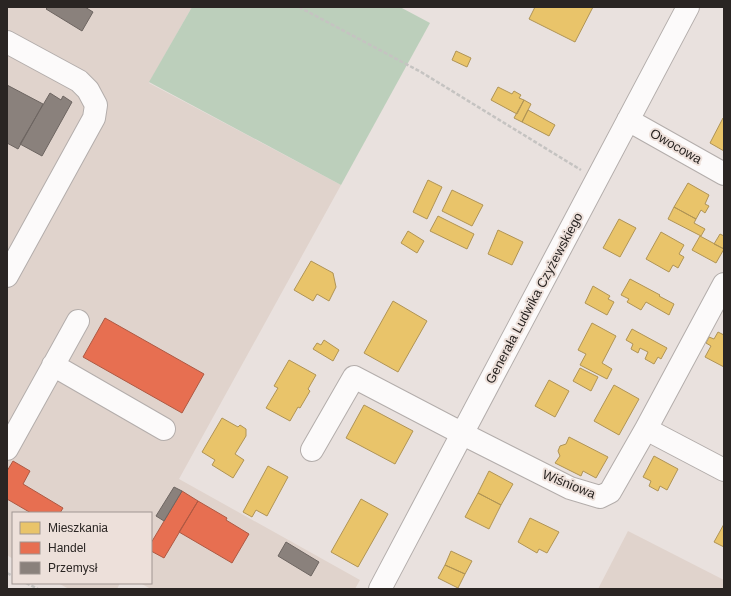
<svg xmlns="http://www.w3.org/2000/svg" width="731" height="596" viewBox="0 0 731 596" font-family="Helvetica,sans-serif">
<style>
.built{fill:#e0d3cc}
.green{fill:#bccfbb}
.homes{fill:#e9c46a;stroke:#b09455}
.shops{fill:#e76f51;stroke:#ae5943}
.industry{fill:#8a817c;stroke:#6d6561}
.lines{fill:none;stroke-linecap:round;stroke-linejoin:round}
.minor-casing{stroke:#b3adab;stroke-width:24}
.path{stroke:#c5c3c1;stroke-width:2.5;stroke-dasharray:4 2;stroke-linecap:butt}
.minor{stroke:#fcfafa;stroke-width:22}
.labels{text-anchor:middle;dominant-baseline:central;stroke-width:4;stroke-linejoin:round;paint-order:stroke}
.street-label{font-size:13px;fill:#2a2523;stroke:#ede0da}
</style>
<rect width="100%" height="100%" fill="#e9e1de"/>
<path class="built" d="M7,7H192L149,83L341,185L179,479L360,580L355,589H151L140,583H151V513H13V559L7,555Z
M628,531L724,580V589H598Z
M58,583H120L117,589H69Z"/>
<path class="green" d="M192,7H400L430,23L341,185L149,82Z"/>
<path class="homes" d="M535,7H593L575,42L529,19Z
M456,51L471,58L467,67L452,60Z
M498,87L512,94L514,91L521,95L519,98L524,100L517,114L491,100Z
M524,100L531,104L522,122L514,118Z
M528,110L555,125L549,136L522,122Z
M723,118H724V151L710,143Z
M428,180L442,187L427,219L413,212Z
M688,183L709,195L705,204L709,206L705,213L701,210L696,219L674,207Z
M452,190L483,205L472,226L442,211Z
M674,207L696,219L694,223L705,229L701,236L668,219Z
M438,216L474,234L467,249L430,231Z
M619,219L636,228L620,257L603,248Z
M498,230L523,242L512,265L488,254Z
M408,231L424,241L417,253L401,243Z
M661,232L684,245L679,254L684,257L678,268L673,265L669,272L646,259Z
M720,234L724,236V249L714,244Z
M700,236L724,249L716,263L692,250Z
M311,261L333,273L336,287L329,301L317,294L313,301L294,290Z
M630,279L660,295L659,296L674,304L669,315L646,302L641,310L627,302L629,299L621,295Z
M593,286L610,296L608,299L614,302L607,315L585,303Z
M393,301L427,321L398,372L364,353Z
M592,323L616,336L602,363L612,369L607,379L580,365L586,354L578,350Z
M632,329L667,348L661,359L658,357L654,364L645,359L648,352L640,348L638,353L631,349L633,344L626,340Z
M718,332L724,335V367L705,357L711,346L706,343L709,337L714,339Z
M324,340L339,350L333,361L313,349L317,343L321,345Z
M289,360L316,375L308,389L310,391L300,408L298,407L290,421L266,408L278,388L274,386Z
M580,368L598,377L591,391L573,381Z
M549,380L569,391L555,417L535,406Z
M614,385L639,399L619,435L594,421Z
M364,405L413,431L395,464L346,438Z
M222,418L238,427L240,425L246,429V436L235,454L244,460L233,478L212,465L215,460L202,452Z
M569,437L608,457L596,478L583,471L581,476L555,463L560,456L558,451L560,446L566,444Z
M654,456L678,469L667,490L660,486L658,491L649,486L651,481L643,477Z
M268,466L288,477L267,516L256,510L252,517L243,512Z
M489,471L513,484L501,505L478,493Z
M478,493L501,505L489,529L465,517Z
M361,499L388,514L358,567L331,552Z
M530,518L559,532L547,553L539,549L537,553L518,542Z
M724,524V547L714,542Z
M451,551L472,561L465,574L445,565Z
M445,565L465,574L458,588L438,578Z"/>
<path class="shops" d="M105,318L204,374L182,413L83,357Z
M13,461L30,471L23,484L63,508L60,513H31L7,499V471Z
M182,491L198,501L164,558L151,551V543Z
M198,501L227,518L226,520L249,534L232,563L179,532Z"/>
<path class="industry" d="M48,7H85L93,12L82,31L46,9Z
M7,85L43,104L18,149L7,143Z
M50,93L61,100L63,96L72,102L42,156L20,144Z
M174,487L182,491L164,521L156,516Z
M286,542L319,562L311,576L278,556Z"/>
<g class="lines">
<g class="minor-casing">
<path id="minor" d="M7,42L79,81L88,90L96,105L94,118L7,276
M628,120L724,174
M53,365L164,429
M646,429L724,284
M7,449L78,321
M312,450L354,377L463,434L570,488L600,497L610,492L646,429L724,470
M380,589L688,7"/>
</g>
<path class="path" d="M299,7L421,72L581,170
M7,573L13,576
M26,583L38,589"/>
<use href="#minor" class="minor"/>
</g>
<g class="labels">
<g class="street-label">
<text transform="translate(676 146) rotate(30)">Owocowa</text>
<text transform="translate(534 298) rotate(-62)">Generała Ludwika Czyżewskiego</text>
<text transform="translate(569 484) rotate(22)">Wiśniowa</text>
</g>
</g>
<rect width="731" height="596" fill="none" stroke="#2a2523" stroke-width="16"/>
<rect x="12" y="512" width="140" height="72" fill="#ede0da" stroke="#9f9591"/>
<rect x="20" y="522" width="20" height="12" fill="#e9c46a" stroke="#9f9591"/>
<text x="48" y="532" font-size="12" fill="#2a2523">Mieszkania</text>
<rect x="20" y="542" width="20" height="12" fill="#e76f51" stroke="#9f9591"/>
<text x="48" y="552" font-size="12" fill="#2a2523">Handel</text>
<rect x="20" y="562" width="20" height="12" fill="#8a817c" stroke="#9f9591"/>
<text x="48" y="572" font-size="12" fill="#2a2523">Przemysł</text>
</svg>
